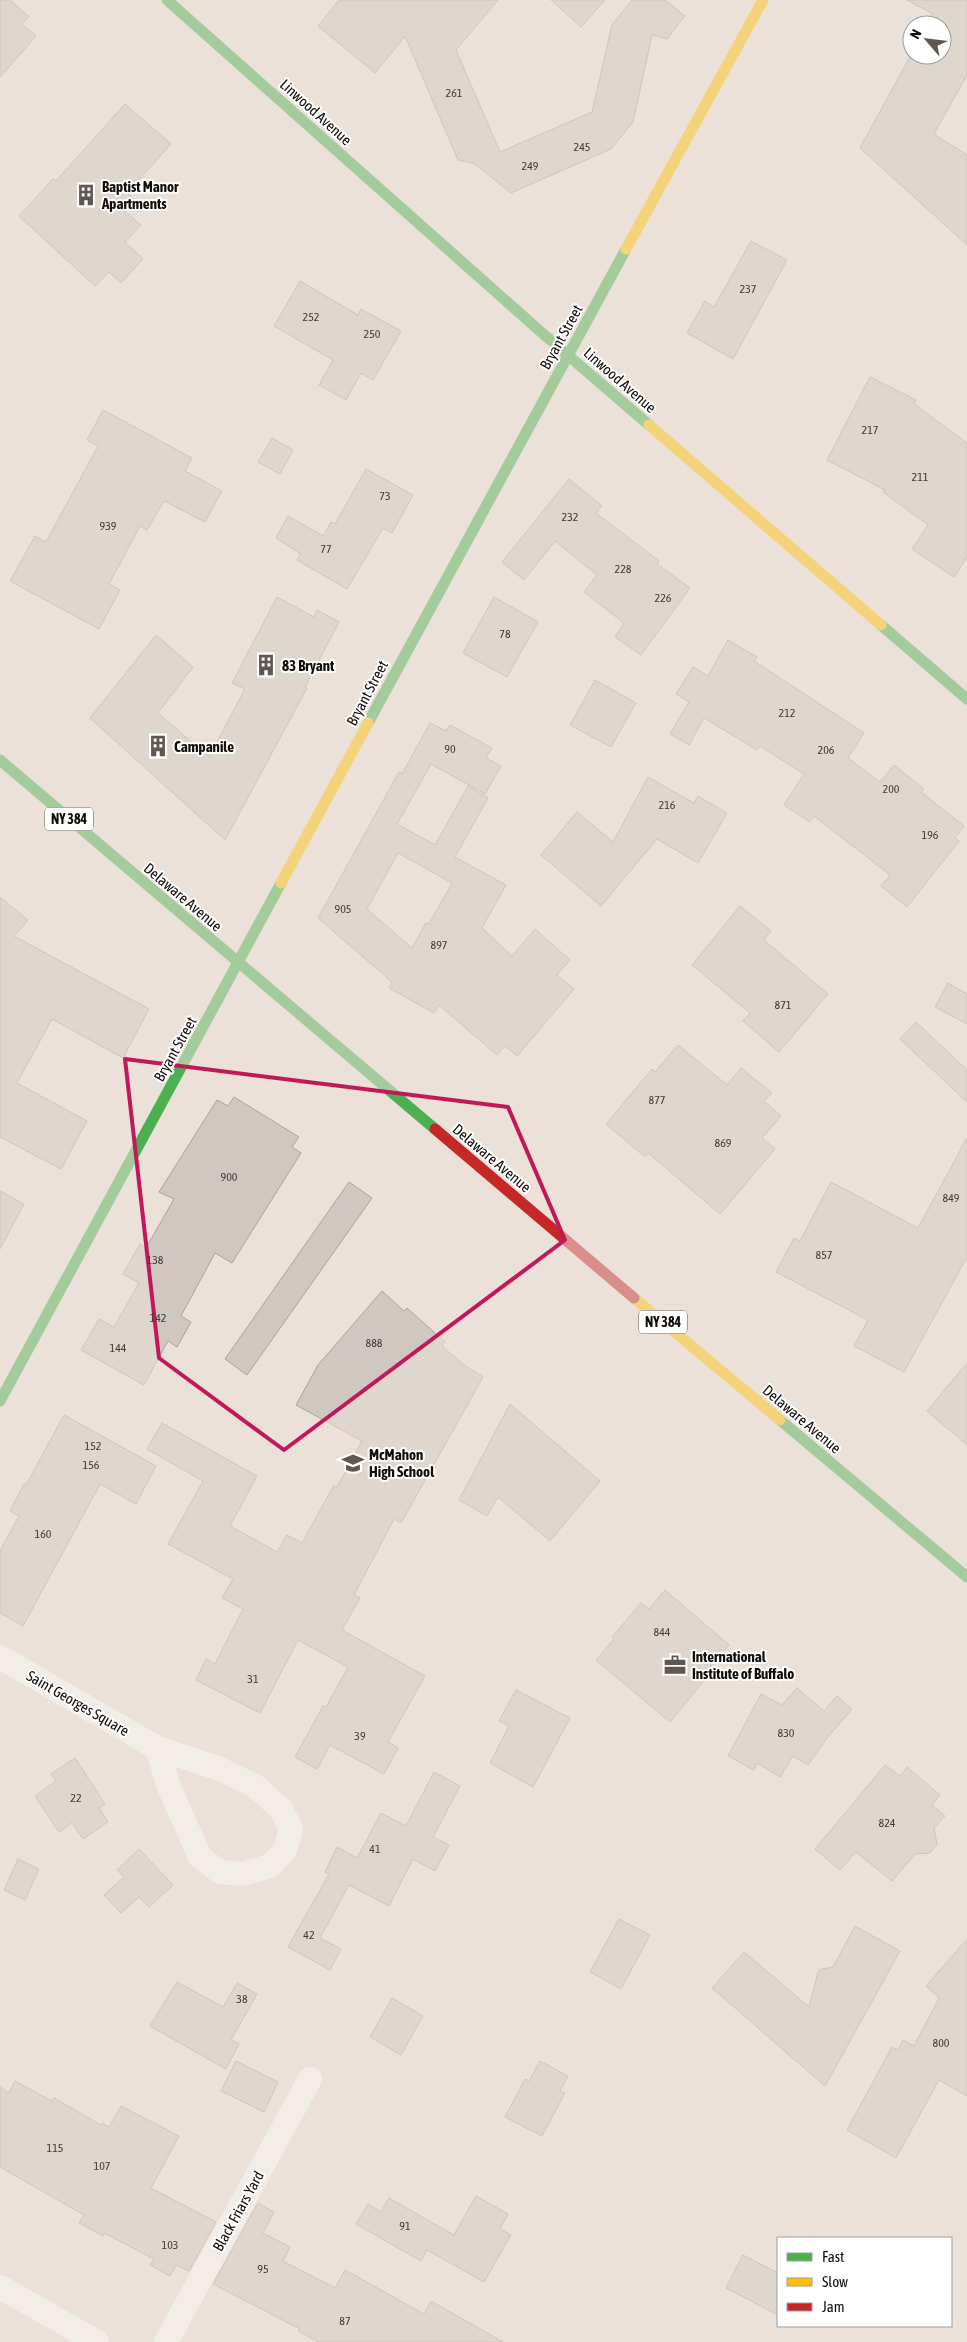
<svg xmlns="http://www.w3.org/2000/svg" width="967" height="2342" viewBox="0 0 967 2342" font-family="'Asap Condensed',sans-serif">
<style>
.building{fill:#d0c7c1;stroke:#aca39e;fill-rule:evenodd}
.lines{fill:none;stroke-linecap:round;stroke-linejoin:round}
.street{stroke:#fcfaf9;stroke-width:24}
.fast{stroke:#4caf50;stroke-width:11}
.slow{stroke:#ffc107;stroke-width:11}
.jam{stroke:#c62828;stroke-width:11}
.marked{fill:none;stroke:#c2185b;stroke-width:4;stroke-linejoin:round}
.labels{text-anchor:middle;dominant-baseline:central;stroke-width:4;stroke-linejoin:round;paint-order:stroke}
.number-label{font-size:12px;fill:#423c36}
.shield{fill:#fff;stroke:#5a5652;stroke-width:1}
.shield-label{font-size:14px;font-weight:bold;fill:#130d08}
.street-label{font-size:15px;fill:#130d08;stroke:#fff}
.poi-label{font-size:15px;font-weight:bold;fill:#130d08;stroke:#fff;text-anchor:start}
</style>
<rect width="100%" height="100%" fill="#ebe1d8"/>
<path class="building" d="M0,0H10L29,17L22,24L36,36L0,77Z
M339,0H498L456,50L500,152L592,112L612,25L632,0H665L685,16L667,39L652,35L633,122L611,149L511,193L475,164L458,160L405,36L375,73L318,26Z
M551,0H605L581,27Z
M907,0H967V75L934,134L967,155V245L860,148L912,53V55H942V25H927L933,14Z
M125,104L171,144L127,193L133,198L122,209L141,225L125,242L143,259L121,283L109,272L95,286L19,216L53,179L56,181Z
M751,241L787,260L733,359L687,333L705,301L714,307Z
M300,281L358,315L361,309L401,331L373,380L361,373L346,400L319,385L333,360L274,326Z
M870,377L916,400L914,404L967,443V557L954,577L912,549L928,525L883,492L885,490L827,460Z
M103,410L192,458L185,471L222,491L205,522L164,501L147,530L140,526L109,584L120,590L99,629L10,581L35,536L46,542L98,446L87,440Z
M272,438L293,450L280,474L258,462Z
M366,469L413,495L392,533L383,528L347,589L297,560L301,554L276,538L288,516L323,536L331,522L335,524Z
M569,479L602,506L596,513L659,561L657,564L690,588L641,655L615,637L624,623L584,592L597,575L555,541L524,580L502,562Z
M277,597L314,617L317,610L339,622L305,687L307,688L225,840L90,718L156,635L193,667L158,713L209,757L245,689L232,683Z
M494,597L538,622L507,677L463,653Z
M728,640L757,657L754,661L864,733L848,758L880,782L894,765L924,789L921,792L964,826L955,838L959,841L907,907L881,886L890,875L814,816L810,822L784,805L804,774L760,746L757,750L704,718L689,745L670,734L689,702L676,694L693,667L708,676Z
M595,680L636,703L611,747L570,725Z
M430,723L446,731L450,725L492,748L486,758L501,766L485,794L431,764L397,824L435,845L468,786L488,798L455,857L506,885L482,928L512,956L535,929L570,960L557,975L574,989L517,1056L505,1046L497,1055L439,1005L434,1013L389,988L392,982L318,918L399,772L402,774ZM398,853L452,883L429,924L426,923L412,948L367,909Z
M648,777L694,803L698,796L727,813L698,863L657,839L601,906L541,855L577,812L613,842Z
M0,897L28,920L14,936L149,1009L123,1058L52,1019L17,1083L87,1121L61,1169L0,1137Z
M740,906L771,931L764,940L828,994L779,1052L743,1021L750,1013L692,965Z
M948,983L967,994V1024L935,1007Z
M916,1022L967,1070V1102L900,1039Z
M678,1045L727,1085L741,1068L772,1093L764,1101L781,1116L762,1138L775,1149L720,1214L648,1153L645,1157L606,1124L652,1069L655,1072Z
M234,1097L299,1137L292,1147L301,1153L232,1263L215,1253L181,1316L191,1322L177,1347L168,1341L144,1385L81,1350L99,1319L114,1327L139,1283L123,1274L140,1244L146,1248L174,1199L159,1192L217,1100L228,1106Z
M967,1138V1257L904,1372L854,1346L868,1320L776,1272L794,1238L800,1241L831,1182L918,1228Z
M349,1182L372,1198L247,1375L225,1359Z
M0,1191L24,1204L0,1249Z
M382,1291L404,1311L407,1308L445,1342L442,1346L464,1365L483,1377L401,1523L394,1519L354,1595L360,1598L342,1630L425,1676L388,1742L398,1748L384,1774L330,1745L317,1769L295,1757L323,1706L326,1707L348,1667L298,1640L260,1713L196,1680L206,1659L215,1664L243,1609L222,1598L233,1579L168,1544L203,1481L147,1449L162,1423L257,1476L230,1526L277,1552L287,1535L302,1543L334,1485L337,1487L362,1441L296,1405L318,1365Z
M967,1363V1445L927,1411Z
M510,1404L600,1481L550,1541L498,1497L487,1516L459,1500Z
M64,1415L156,1466L136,1504L100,1484L23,1626L0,1613V1551L19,1516L10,1511L24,1484L26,1485Z
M665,1590L729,1645L704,1674L707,1677L670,1722L596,1660L614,1639L612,1637L641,1603L649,1609Z
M797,1688L824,1711L837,1696L852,1709L827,1738L808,1765L793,1756L780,1777L757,1763L754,1770L728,1756L761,1694L782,1705Z
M516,1690L570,1718L533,1787L490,1763L509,1726L499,1721Z
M75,1758L105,1804L99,1808L108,1822L83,1839L72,1823L59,1832L35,1796L56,1781L51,1774Z
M885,1765L900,1776L907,1767L940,1795L932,1805L945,1816L934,1828L937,1844L930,1853L915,1854L892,1881L856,1852L840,1870L815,1849Z
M434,1772L460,1786L433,1837L449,1845L435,1871L413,1859L389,1906L349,1885L320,1938L341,1949L330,1970L288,1947L329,1874L325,1872L337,1847L357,1858L381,1813L406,1826Z
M139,1849L173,1885L149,1907L139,1897L121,1913L104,1895L124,1877L117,1870Z
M18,1859L39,1869L25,1900L4,1890Z
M619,1919L650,1935L621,1989L590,1972Z
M855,1926L900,1951L825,2086L712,1988L744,1952L809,2007L818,1972L822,1969L833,1967Z
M967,1939V2096L939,2080L896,2158L847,2130L892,2047L898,2050L903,2040L914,2046L939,1998L926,1986Z
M177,1982L223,2007L237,1983L257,1994L231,2040L239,2044L226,2069L150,2026Z
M392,1998L423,2016L401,2055L370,2037Z
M236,2061L278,2082L264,2112L221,2091Z
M540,2061L568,2076L560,2091L565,2093L542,2136L505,2117L525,2079L529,2081Z
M15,2081L52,2101L54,2098L101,2125L102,2123L109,2127L121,2106L179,2136L151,2188L216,2222L189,2271L176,2265L170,2276L150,2265L154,2259L104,2233L103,2236L79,2223L84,2215L0,2167V2087L9,2093Z
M476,2196L508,2214L500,2229L511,2235L484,2282L427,2250L421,2261L356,2224L368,2204L381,2212L389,2198L454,2235Z
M258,2203L274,2212L263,2233L290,2247L283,2261L335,2288L345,2270L424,2314L431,2301L503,2342H318L298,2331L300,2329L213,2284Z
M743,2255L778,2273V2315L726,2288Z"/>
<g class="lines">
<path class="street" d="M0,1657L157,1748L220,1769L255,1786L281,1809L291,1829L285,1850L270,1866L242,1874L220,1872L200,1857L169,1787L157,1748
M0,2287L97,2342
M166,2342L310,2079"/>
<path class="fast" d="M167,0L541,332L649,425
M881,625L967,699
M368,723L626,249
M0,760L435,1129
M0,1401L281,883
M780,1420L967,1577"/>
<path class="slow" d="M626,249L763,0
M649,425L881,625
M281,883L368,723
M634,1298L780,1420"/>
<path class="jam" d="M435,1129L634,1298"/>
</g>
<path d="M0 0H967V2342H0ZM125,1059L508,1107L565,1240L284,1450L159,1358Z" fill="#ebe1d8" fill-opacity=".55" fill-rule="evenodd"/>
<path class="marked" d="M125,1059L508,1107L565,1240L284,1450L159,1358Z"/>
<defs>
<g id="building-bare" transform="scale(1.725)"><path d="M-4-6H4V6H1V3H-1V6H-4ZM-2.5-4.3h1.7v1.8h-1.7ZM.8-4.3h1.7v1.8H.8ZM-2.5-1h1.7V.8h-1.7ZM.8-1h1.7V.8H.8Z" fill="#5f5751" stroke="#fff" stroke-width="2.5" paint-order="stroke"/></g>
<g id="school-bare" transform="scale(1.725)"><path d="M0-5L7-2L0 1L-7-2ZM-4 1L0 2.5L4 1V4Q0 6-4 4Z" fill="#5f5751" stroke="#fff" stroke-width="2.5" paint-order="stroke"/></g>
<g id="office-bare" transform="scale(1.725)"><path d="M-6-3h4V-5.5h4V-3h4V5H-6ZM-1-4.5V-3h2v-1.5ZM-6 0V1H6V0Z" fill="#5f5751" stroke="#fff" stroke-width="2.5" paint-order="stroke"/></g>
</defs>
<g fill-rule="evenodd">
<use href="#building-bare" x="86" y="195"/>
<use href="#building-bare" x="266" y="665"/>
<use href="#building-bare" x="158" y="746"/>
<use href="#school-bare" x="353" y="1463"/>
<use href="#office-bare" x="675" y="1665"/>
</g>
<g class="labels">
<g class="number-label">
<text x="454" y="93">261</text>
<text x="582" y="147">245</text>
<text x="530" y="166">249</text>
<text x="748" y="289">237</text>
<text x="311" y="317">252</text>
<text x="372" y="334">250</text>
<text x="870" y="430">217</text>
<text x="920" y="477">211</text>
<text x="385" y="496">73</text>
<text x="570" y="517">232</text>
<text x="108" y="526">939</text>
<text x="326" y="549">77</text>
<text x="623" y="569">228</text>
<text x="663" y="598">226</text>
<text x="505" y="634">78</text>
<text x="787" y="713">212</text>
<text x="450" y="749">90</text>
<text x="826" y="750">206</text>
<text x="891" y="789">200</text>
<text x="667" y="805">216</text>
<text x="930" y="835">196</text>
<text x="343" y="909">905</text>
<text x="439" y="945">897</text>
<text x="783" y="1005">871</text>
<text x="657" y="1100">877</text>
<text x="723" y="1143">869</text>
<text x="229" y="1177">900</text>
<text x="951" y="1198">849</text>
<text x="824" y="1255">857</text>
<text x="155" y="1260">138</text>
<text x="158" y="1318">142</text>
<text x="374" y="1343">888</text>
<text x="118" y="1348">144</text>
<text x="93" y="1446">152</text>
<text x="91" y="1465">156</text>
<text x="43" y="1534">160</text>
<text x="662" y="1632">844</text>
<text x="253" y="1679">31</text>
<text x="786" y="1733">830</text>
<text x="360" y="1736">39</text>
<text x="76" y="1798">22</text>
<text x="887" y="1823">824</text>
<text x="375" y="1849">41</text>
<text x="309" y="1935">42</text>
<text x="242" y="1999">38</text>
<text x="941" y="2043">800</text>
<text x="55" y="2148">115</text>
<text x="102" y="2166">107</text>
<text x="405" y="2226">91</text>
<text x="170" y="2245">103</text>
<text x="263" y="2269">95</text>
<text x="345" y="2321">87</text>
</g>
<g class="shield">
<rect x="45" y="807.5" width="48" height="23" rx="4"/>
<rect x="639" y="1310.5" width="48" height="23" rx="4"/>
</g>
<g class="shield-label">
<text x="69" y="819">NY 384</text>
<text x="663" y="1322">NY 384</text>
</g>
<g class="street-label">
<text transform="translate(316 112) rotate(42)">Linwood Avenue</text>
<text transform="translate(561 337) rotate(-61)">Bryant Street</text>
<text transform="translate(620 380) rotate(41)">Linwood Avenue</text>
<text transform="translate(367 693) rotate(-62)">Bryant Street</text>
<text transform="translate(183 897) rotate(40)">Delaware Avenue</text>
<text transform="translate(175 1049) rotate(-61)">Bryant Street</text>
<text transform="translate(492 1158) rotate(40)">Delaware Avenue</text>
<text transform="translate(802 1419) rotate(40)">Delaware Avenue</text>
<text transform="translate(78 1703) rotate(30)">Saint Georges Square</text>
<text transform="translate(238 2211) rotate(-61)">Black Friars Yard</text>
</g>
<g class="poi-label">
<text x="102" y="186">Baptist Manor<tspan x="102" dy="17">Apartments</tspan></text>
<text x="282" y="665">83 Bryant</text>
<text x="174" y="746">Campanile</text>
<text x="369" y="1454">McMahon<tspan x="369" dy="17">High School</tspan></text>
<text x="692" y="1656">International<tspan x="692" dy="17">Institute of Buffalo</tspan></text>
</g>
</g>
<rect x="777" y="2237" width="175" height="90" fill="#ffffff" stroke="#a19e9c"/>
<rect x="787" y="2253" width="25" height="8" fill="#4caf50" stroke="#a19e9c"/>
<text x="822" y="2262" font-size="15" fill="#130d08">Fast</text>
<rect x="787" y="2278" width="25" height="8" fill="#ffc107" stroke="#a19e9c"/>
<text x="822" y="2287" font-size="15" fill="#130d08">Slow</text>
<rect x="787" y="2303" width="25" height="8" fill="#c62828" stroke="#a19e9c"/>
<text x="822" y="2312" font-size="15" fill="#130d08">Jam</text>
<g transform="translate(927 40) rotate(298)"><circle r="24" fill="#ffffff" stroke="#a19e9c"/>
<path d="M0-4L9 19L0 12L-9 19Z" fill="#5f5751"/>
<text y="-8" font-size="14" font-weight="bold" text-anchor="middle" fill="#130d08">N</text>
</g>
</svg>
